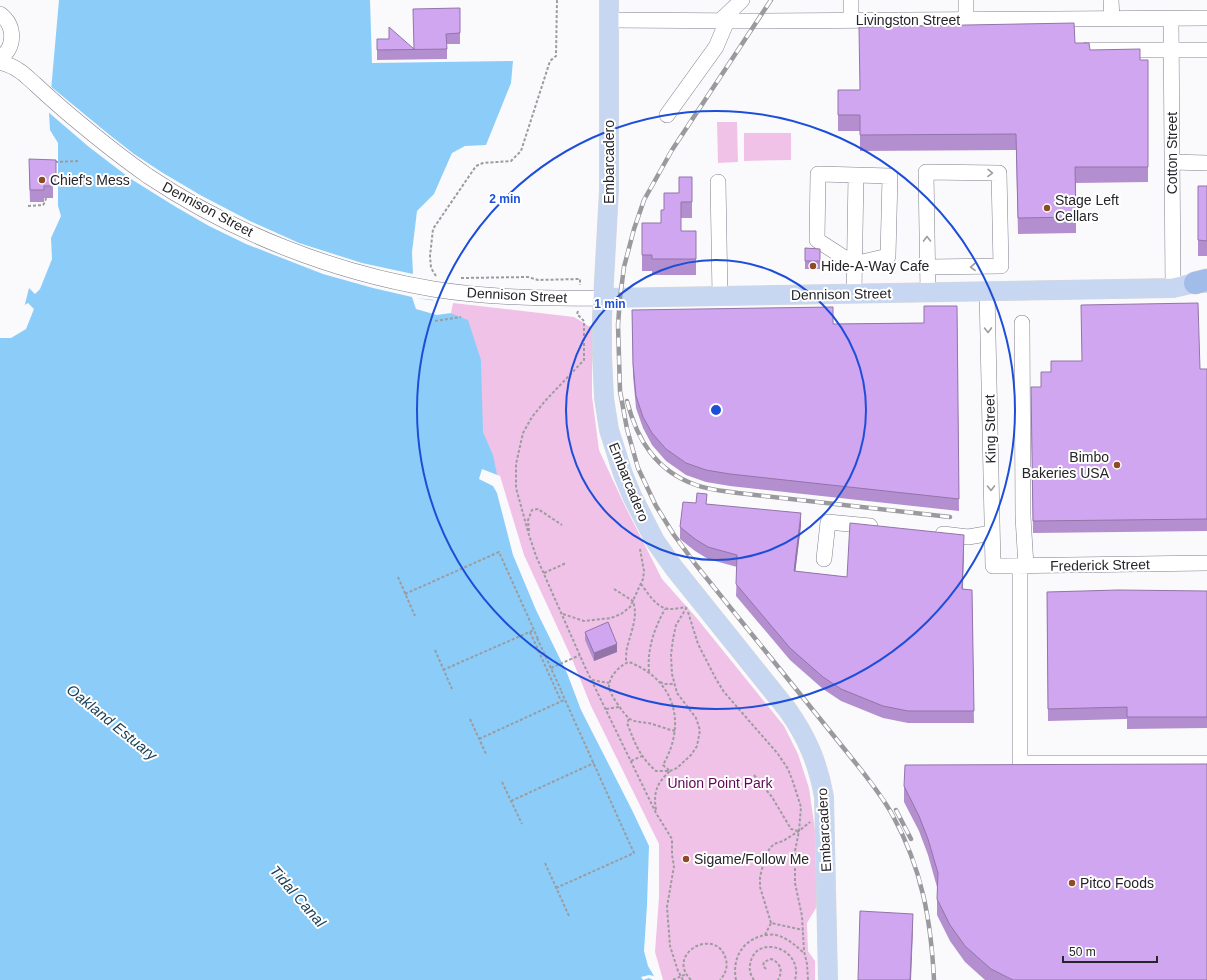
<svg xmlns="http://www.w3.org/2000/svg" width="1207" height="980" viewBox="0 0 1207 980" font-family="Helvetica,sans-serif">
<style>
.green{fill:#f1c2e7}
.water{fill:#8bcdf8}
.pier{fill:#fafafd}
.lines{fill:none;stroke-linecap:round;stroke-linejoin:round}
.minor-casing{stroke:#7f7f8d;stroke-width:16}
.major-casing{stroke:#d8d8d9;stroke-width:20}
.highway-casing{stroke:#d8d8d9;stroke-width:23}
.path{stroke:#9c9ca0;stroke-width:2;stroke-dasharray:3 2;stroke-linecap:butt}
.minor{stroke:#fff;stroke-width:15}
.major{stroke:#c7d7f2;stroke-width:19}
.highway{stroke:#a2bce9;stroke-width:22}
.rail-casing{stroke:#9a9a9e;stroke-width:4.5}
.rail{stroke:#fff;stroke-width:3;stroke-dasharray:9;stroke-linecap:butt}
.wall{fill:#b48fcf}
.shaded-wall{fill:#9274a9}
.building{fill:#d1a6f1;stroke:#9274a9}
.oneway{stroke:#9d9d9f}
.ring{fill:none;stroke:#1d4ed8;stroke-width:2}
.poi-dot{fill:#904a24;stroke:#fff;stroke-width:1.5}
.labels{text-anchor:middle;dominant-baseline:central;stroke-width:4;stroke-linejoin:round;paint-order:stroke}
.street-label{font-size:14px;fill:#25252a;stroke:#fff}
.poi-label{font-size:14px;fill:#25252a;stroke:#fff;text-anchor:start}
.park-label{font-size:14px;fill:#5f0754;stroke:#fff}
.water-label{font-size:15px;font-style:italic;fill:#1a3f55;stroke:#fff}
.centre{fill:#1d4ed8;stroke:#fff;stroke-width:2}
.ring-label{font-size:12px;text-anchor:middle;font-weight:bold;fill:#1d4ed8;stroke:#fff;stroke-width:4;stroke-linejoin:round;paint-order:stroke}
</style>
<rect width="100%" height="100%" fill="#fafafd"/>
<path class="green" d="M717,122H737L738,162L718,163Z
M744,133H791V160L744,161Z
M453,303L574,317L592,328V396L599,450L623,502L662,579L695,616L784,726L798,754L809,788L815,830L817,904L816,908L807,923L808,951L815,961V980H661L405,331L451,313Z"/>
<path class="water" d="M59,0H536L492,151L461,156L422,219L423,281L437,308L468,320L481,360L483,432L493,455L499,484L522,556L590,707L657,844L653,952L661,980H0V334L13,333L27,320L23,312L29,288L35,294L40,289L52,259L51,238L61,216L58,206V143L50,130L49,113Z"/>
<path class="pier" d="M370,0H538L528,61H526V74L523,88L494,152L462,158L446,192L424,220L425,280L435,300L416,298L436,301L438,306L451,311V313L437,315L416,309L412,297L373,288L323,274L246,244L209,226L176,207L131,179L89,147L47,111L49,85L106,132L134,154L163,173L202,196L250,221L299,243L362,263L413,274L412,252L417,211L434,194L452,153L465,146L486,145L511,83L513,61L372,63Z
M28,303L34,309L26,329L11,338H0V332L12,331L25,320L21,312L23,306Z
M482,469L500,476L524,555L572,659L591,706L659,844V897L655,952L663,980H653L649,978L643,980L641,977L649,975L654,976L648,966L644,951L647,905L649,846L632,810L581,710L567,673L536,610L513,555L497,493L493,486L479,479Z"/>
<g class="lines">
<g class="minor-casing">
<path id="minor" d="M966,0V19
M1111,0L1112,18
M0,14C15,25 16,47 0,58
M1171,18L1173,288
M609,20L756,21L1207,18
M851,20V0
M720,21L742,0
M1087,50H1207
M0,62C6,64 13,66 18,70C25,74 30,80 36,85C48,96 59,106 71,116C96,137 121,157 148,176C233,233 332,272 433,289C489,298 547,299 604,298
M667,115L716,47L727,21
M1172,162L1207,163
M718,182L720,296
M928,267L1001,266L999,173L926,172L928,292
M987,291L993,566L1207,563
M854,293L856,175L818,174L817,240L854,264L888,256L890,176L856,175
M1022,323L1023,517L1026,566
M943,534L968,537L992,533
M824,559L828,522L870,526
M1020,566V763H1207"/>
</g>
<g class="major-casing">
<path id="major" d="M609,0V190L602,318V354L604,398L609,430L623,474L632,496L655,541L674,568L787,709C807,737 818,763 824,797L828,980
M604,298L1173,288L1195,283H1207"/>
</g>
<g class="highway-casing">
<path id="highway" d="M1195,283L1207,280"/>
</g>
<path class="path" d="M55,162L79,161
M28,206L43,205L45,202L46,198
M436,276L431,268L430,256L433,229L476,166L483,163L511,161L521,151L550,61L556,56L557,0
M461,278L528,277L538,280L580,279V285
M578,311L577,314L584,321V360L545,401L532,417L523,433L516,464V488L529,535L536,556L585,667L656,813L672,839V855L674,866L667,907L670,946L678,971L683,980
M435,321L461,317
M529,531L528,520L532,510L538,509L562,525
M544,573L566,563
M398,577L415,616
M641,584C648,593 657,609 670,609C675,609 681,608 686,607
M614,589L633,601C638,616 632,629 628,644C626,650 626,657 626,663
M405,594L499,552L538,639
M688,612L698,644L716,679L724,692L778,754L788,769L793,782L801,807L799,831L795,851V883L802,916L804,951L807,964L808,980
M563,614L584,621L611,618L621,614L630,607L643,579L644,571L640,549
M530,632L561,701
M537,638L561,690
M435,650L452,689
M551,668L580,655
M443,670L534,630
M649,672C647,649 654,629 665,609
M592,680L609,683
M660,682L665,684H675
M606,709L619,707
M470,719L486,754
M629,719L627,723C635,743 639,756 656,771H670L677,768L691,755L697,746L700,730L696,718L677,693L672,674L671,655L673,639L676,625L687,607
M479,739L564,700
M631,761L642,756
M754,775L772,797L791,829L798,831
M502,782L522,824
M511,801L594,763
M656,810C653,792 657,783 670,771L663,765C687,723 675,680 629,662C620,665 608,677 609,688C610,694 624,715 630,719C635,722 641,722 648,723C657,725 666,729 675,731
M545,863L569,916
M556,888L634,853L561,691
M771,923L760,887V877L765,857L770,848L774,844L783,841L799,831L810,822
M765,935L771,923L803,930
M766,969L763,966L764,962L771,959C781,963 783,971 778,980
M673,980L686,974
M691,980C664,953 718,925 726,960C728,967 725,975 720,980
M736,980C732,960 741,942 761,936C765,935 772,934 776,935C788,938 796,946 805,954
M754,980C751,976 749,971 750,965C754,933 804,947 795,980"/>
<use href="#minor" class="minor"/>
<use href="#major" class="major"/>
<use href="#highway" class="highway"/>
<g class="rail-casing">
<path id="rail" d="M771,0L672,150L644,200L634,229L624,267L620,298L618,325L620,391L627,429L638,468L656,506L674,535L696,565L850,756C865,775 881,794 893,816C922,869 931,920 934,980
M627,401C637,440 656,471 696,485C709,490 724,491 738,493L950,517
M896,810L911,839"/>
</g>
<use href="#rail" class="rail"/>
</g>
<path class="wall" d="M460,8V44H447V59L377,60V39L414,48Z
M1075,43L1090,50L1140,60H1148V182L1076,183V233L1018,234L1016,150L860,151V131H838V106L859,90Z
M56,160V187H53V198H44V202H30L29,171Z
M692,177V218H681V231H696V275H652V271H642V223H661L679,193Z
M1207,186V256H1198V240Z
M805,248L820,249V269H805Z
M957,306L959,511L730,486L706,482L686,475L666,461L652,445L643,428L636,408L633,376L632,310L833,324L924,323Z
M1200,369H1207V531L1033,533L1031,387H1041Z
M696,503L707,504L801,525L795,571L847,577L964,547L963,589L972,590L974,723H908L883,718L841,701L823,689L790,660L736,596L737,567L708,559L695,551L680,539V527Z
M1207,591V728L1127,729V719L1048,721L1047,592Z
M585,632L617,652L594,661L585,640Z
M904,786L1207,980H985L965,962L950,941L937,915V887L928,855L919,831L904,802Z"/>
<path class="shaded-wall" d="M801,513V525L794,583V571Z
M964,535V547L962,601V589Z
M617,644V652L594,661V653Z
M913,914V929L911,980H910Z"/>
<path class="building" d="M460,8V33L446,34L447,49L377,50V39H389V27L414,49L413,9Z
M1074,23L1075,43H1089L1090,50L1140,49V60H1148V167H1075L1076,217L1018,218L1016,134L860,135V115H838V90H860L859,27Z
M29,159L56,160V175H53V186H44V190H30Z
M679,177H692V202H681V231H696V259H652V255H642V223H661V210H664V193H679Z
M1198,186H1207V241L1198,240Z
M805,248L820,249V261H805Z
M1198,303L1200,369H1207V519L1033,521L1031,387H1041V372H1051V361H1082L1081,305Z
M924,306H957L959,499L730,474L706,470L686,463L666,449L652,433L643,417L636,396L633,364L632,310L833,307V324L924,323Z
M697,493L707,494L706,504L801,513L794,571L847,577L850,523L964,535L962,589L972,590L974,711H908L883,706L841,689L823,677L790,648L736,584L737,555L708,547L695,539L680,527L683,502L696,503Z
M1118,590L1207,591V717H1127V707L1048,709L1047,592Z
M608,622L617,644L594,653L585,632Z
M1207,764V980H1013L991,969L965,946L950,925L937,899L938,873L928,839L919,816L904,786L905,765Z
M860,911L913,914L910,980H858Z"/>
<defs><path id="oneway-chevron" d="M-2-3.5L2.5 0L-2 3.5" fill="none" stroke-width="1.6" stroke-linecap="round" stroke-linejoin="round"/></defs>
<g class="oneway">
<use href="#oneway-chevron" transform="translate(990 173) rotate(1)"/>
<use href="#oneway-chevron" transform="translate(927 239) rotate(-91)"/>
<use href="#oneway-chevron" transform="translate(973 267) rotate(179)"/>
<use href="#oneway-chevron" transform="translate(988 330) rotate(89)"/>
<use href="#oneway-chevron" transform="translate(991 488) rotate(89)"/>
</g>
<g class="ring">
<circle cx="716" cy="410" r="150"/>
<circle cx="716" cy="410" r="299"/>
</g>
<g class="poi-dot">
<circle cx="42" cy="180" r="4"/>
<circle cx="1047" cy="208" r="4"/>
<circle cx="813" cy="266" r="4"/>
<circle cx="1117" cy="465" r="4"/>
<circle cx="686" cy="859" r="4"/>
<circle cx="1072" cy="883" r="4"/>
</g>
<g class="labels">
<g class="street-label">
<text x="908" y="20">Livingston Street</text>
<text transform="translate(1172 153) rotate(-90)">Cotton Street</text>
<text transform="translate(609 162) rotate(-90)">Embarcadero</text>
<text transform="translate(208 209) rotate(28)">Dennison Street</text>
<text transform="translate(841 294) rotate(-1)">Dennison Street</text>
<text transform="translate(517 295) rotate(3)">Dennison Street</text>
<text transform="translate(990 429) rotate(-91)">King Street</text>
<text transform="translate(629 482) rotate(68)">Embarcadero</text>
<text transform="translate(1100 565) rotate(-1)">Frederick Street</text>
<text transform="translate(824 830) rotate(-93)">Embarcadero</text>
</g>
<g class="poi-label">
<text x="50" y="180">Chief's Mess</text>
<text x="1055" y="200">Stage Left<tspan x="1055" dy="16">Cellars</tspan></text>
<text x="821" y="266">Hide-A-Way Cafe</text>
<text x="1109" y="457" text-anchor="end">Bimbo<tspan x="1109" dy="16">Bakeries USA</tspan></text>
<text x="694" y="859">Sigame/Follow Me</text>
<text x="1080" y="883">Pitco Foods</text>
</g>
<g class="park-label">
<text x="720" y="783">Union Point Park</text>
</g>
<g class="water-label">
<text transform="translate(112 722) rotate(39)">Oakland Estuary</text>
<text transform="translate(298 896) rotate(49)">Tidal Canal</text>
</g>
</g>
<circle cx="716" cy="410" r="6" class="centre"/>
<g class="ring-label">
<text x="505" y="203">2 min</text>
<text x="610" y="308">1 min</text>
</g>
<path d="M1063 956v6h94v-6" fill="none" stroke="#25252a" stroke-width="2"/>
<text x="1069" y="956" font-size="12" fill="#25252a" stroke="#ffffff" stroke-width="3" paint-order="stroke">50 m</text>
</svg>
